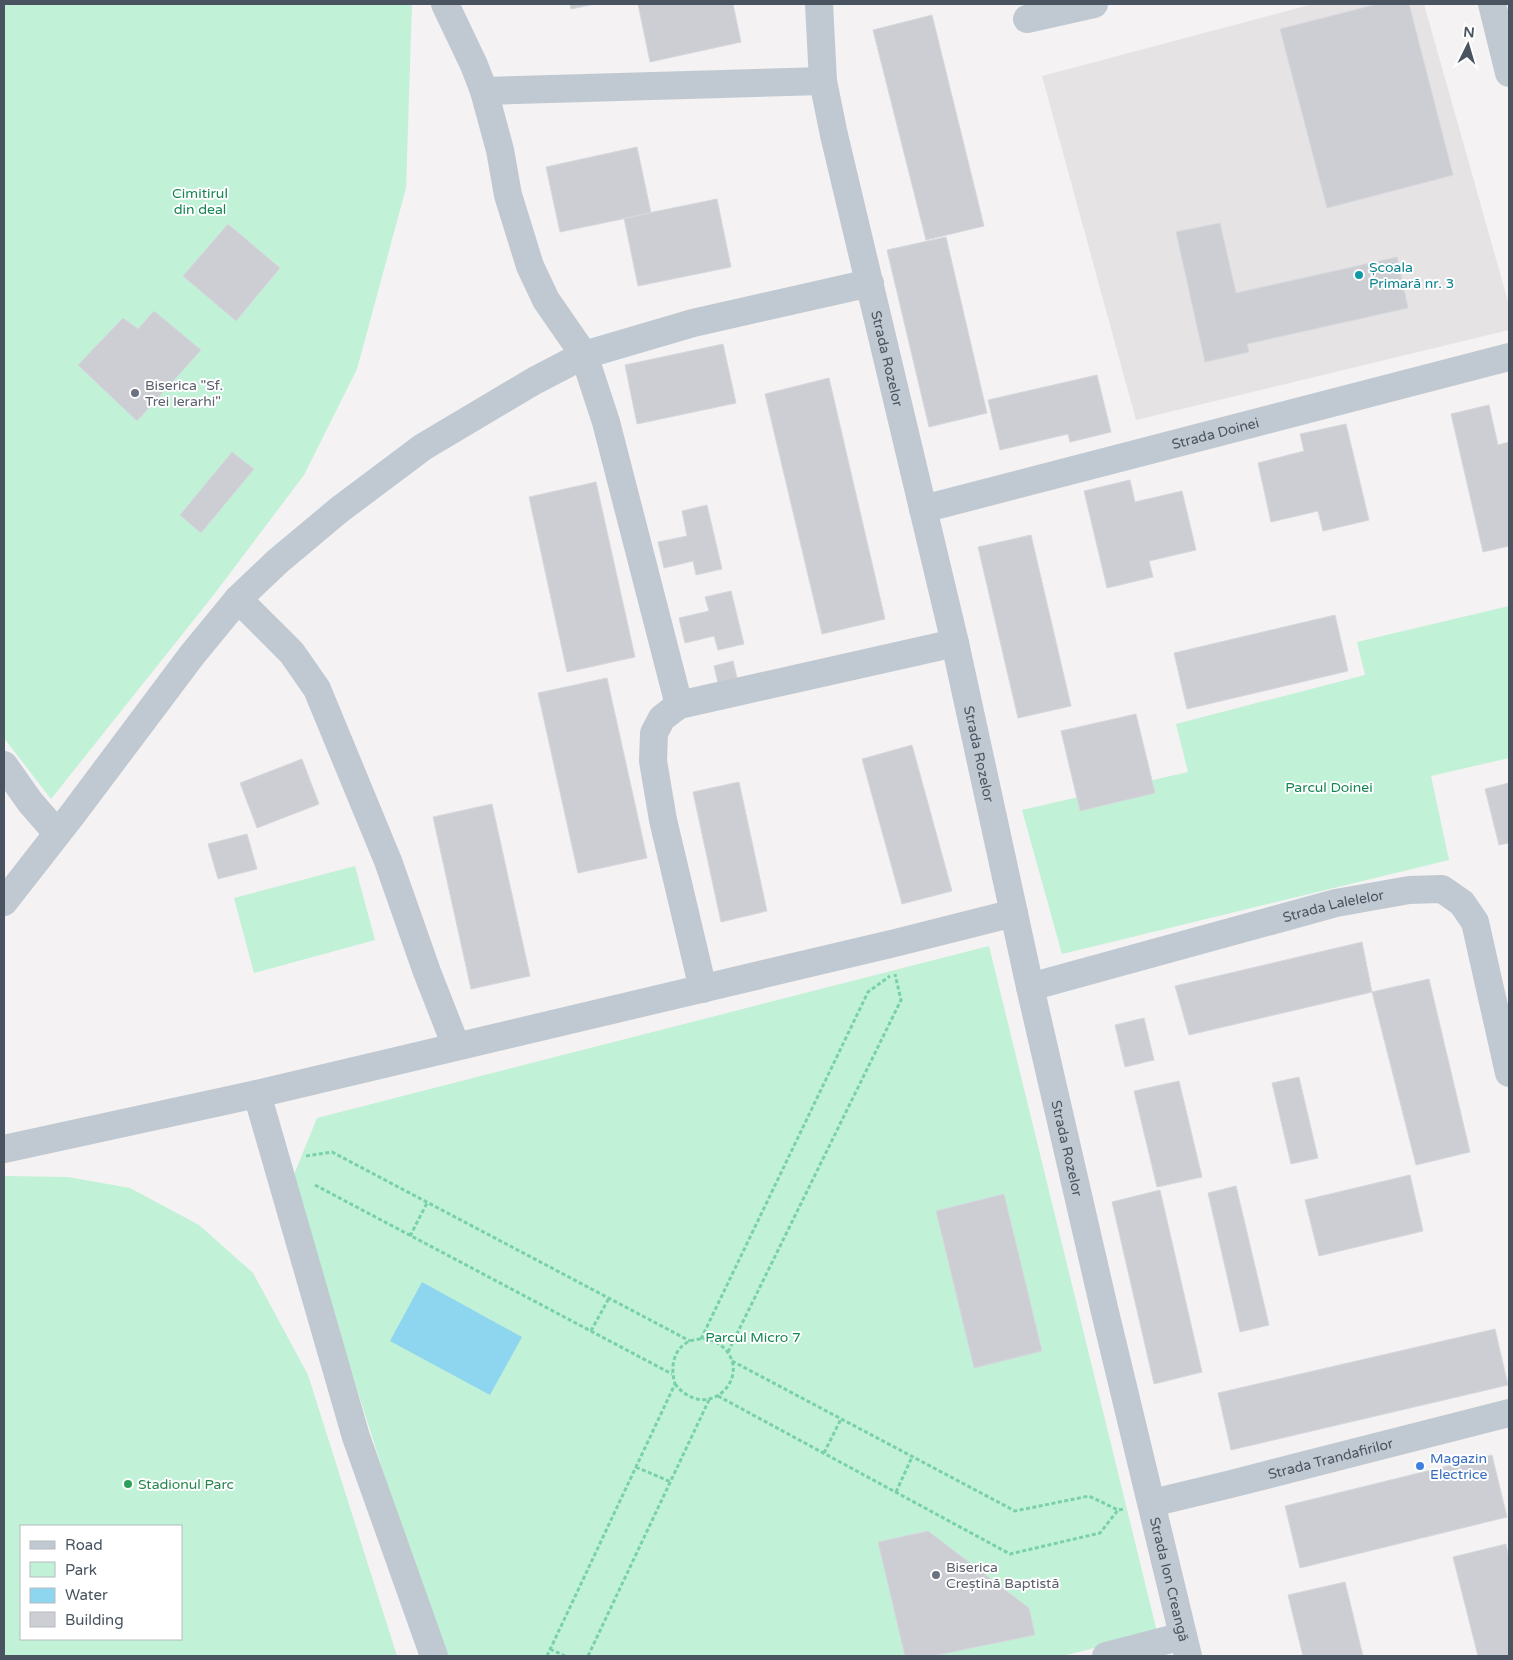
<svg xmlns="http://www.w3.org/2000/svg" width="1513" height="1660" viewBox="0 0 1513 1660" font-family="'Varela Round',sans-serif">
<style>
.education{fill:#e5e3e4}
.green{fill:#c1f1d6;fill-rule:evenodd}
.water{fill:#8ed6ef}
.building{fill:#ccced4;stroke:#d6d8dd}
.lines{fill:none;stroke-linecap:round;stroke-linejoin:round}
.path{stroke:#78d1a9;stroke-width:3;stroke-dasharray:4 2.5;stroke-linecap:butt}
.minor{stroke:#c0c9d1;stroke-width:28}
.culture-dot{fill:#0f9aa8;stroke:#fff;stroke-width:2}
.worship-dot{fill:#6b7280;stroke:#fff;stroke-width:2}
.shop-dot{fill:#3f7fe0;stroke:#fff;stroke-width:2}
.leisure-dot{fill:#2e9e5b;stroke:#fff;stroke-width:2}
.labels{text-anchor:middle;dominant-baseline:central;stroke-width:4;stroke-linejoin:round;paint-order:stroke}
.park-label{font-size:14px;fill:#158653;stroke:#fff}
.culture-label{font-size:14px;fill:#0d838f;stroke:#fff;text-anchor:start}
.street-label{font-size:14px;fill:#495460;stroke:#fff}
.worship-label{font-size:14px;fill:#5b616d;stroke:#fff;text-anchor:start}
.shop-label{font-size:14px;fill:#366cbe;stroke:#fff;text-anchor:start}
.leisure-label{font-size:14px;fill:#27864d;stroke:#fff;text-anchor:start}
</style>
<rect width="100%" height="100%" fill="#f4f2f2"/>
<path class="education" d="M1313,4H1424L1509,305V330L1136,420L1042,76Z"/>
<path class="green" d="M4,4H412L406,188L357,369L304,475L212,597L51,799L4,738Z
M1509,606V758L1431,776L1449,860L1062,954L1022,810L1188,772L1176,724L1365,675L1357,642Z
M355,866L375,940L254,973L234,898Z
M989,946L1157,1632L1063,1656H442L291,1182L317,1118Z
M4,1176L68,1177L130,1188L199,1225L253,1273L308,1375L397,1656H4ZM181,1526V1639H21V1526Z"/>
<path class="water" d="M422,1282L522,1337L490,1395L390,1341Z"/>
<path class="building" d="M570,4H595L571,9Z
M638,4H733L741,42L650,62Z
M1378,4H1409L1453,175L1327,208L1280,29Z
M932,15L984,226L926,240L873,30Z
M637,147L651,213L560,232L546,167Z
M717,199L731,267L638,286L624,218Z
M1220,223L1236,293L1397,257L1408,308L1247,344L1249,352L1205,362L1176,232Z
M228,224L280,268L236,321L183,276Z
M946,237L987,413L929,427L887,250Z
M154,311L201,350L137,421L78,365L123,318L138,329Z
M723,344L736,403L637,424L625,365Z
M1097,375L1111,432L1070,442L1068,434L1000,450L988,400Z
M829,378L885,619L822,634L765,394Z
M1489,405L1498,445L1509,442V546L1483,552L1451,414Z
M1346,424L1369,520L1323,531L1318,511L1271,522L1258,463L1304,451L1300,434Z
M232,452L254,469L201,533L180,515Z
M1130,480L1135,502L1182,491L1196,550L1149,561L1153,577L1107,588L1084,491Z
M596,482L635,657L567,672L529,497Z
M707,505L722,569L696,575L693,561L664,568L658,542L687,536L682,511Z
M1031,535L1071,706L1018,718L978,547Z
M731,591L744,644L718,650L714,636L685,643L679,618L709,611L705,597Z
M1335,615L1348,671L1187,709L1174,653Z
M733,661L738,682L719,687L714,666Z
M607,678L647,858L578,873L538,693Z
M1136,714L1155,793L1080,811L1061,731Z
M912,745L952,891L902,904L862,759Z
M302,759L319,804L257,828L240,783Z
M739,782L767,911L721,922L693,792Z
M1509,783V843L1499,845L1485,789Z
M492,804L530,976L471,989L433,817Z
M247,834L257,869L218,879L208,844Z
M1362,942L1372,992L1189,1035L1175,986Z
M1429,979L1470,1152L1416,1165L1372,992Z
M1144,1018L1154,1060L1125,1067L1115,1025Z
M1299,1077L1318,1158L1291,1164L1272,1083Z
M1179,1081L1202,1177L1157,1187L1134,1091Z
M1410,1175L1423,1231L1319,1256L1305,1200Z
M1236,1186L1269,1325L1240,1332L1208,1193Z
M1160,1190L1202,1372L1154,1384L1112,1202Z
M1004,1194L1042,1351L974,1368L936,1211Z
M1495,1329L1508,1385L1231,1450L1218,1393Z
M1492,1455L1507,1517L1300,1568L1285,1506Z
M928,1531L1029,1608L1035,1635L932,1656H905L878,1542Z
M1506,1544L1509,1559V1656H1478L1453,1557Z
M1345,1582L1363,1656H1303L1288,1595Z"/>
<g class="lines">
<path class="path" d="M306,1156L332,1152L690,1341
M315,1185L672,1374
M410,1236L427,1203
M591,1331L609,1298
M701,1339L868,992L890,976
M728,1352L901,1000L895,974
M732,1361L1015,1511L1089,1496L1118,1510L1124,1509
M718,1396L1010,1554L1100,1533L1118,1510
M824,1453L841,1419
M636,1467L671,1482
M896,1492L912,1457
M550,1649L565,1656
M547,1656L675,1384C669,1364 675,1340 701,1339C710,1338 719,1343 725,1349C752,1378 707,1424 675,1384
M588,1656L709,1400"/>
<g class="minor">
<path d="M445,4L474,65L484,91L500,150L508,195L530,266L546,300L584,355L606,422L679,705L662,718L654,733L653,761L663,820L703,989"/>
<path id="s1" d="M819,4L823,81L834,135L955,643L1030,987L1104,1308L1188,1656"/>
<path d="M1492,4L1509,73"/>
<path d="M1027,19L1094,4"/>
<path d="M484,91L823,81"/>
<path id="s2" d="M923,509L1509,357"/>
<path d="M238,599L292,653L317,689L388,861L427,972L456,1046"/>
<path d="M679,705L955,643"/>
<path d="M4,765L30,802L57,833"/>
<path d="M4,902L72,815L192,655L238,599L278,561L339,510L423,447L534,381L584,355L693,323L870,283"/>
<path id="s3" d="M1030,987L1336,903L1409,890L1442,889L1462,903L1475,922L1509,1073"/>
<path d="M257,1094L356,1437L434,1656"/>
<path d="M4,1149L257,1094L895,943L1014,913"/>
<path id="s4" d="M1152,1503L1231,1484L1509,1413"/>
<path d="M1106,1656L1183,1636"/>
</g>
</g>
<circle class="culture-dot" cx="1359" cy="275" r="5"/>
<g class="worship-dot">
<circle cx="135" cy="393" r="5"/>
<circle cx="936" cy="1575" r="5"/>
</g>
<circle class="shop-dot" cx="1420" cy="1466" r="5"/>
<circle class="leisure-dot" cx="128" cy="1484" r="5"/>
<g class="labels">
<g class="park-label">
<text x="200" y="193">Cimitirul<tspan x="200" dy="16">din deal</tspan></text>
<text x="1329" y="787">Parcul Doinei</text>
<text x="753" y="1337">Parcul Micro 7</text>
</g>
<g class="culture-label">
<text x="1369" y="267">Școala<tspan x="1369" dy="16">Primară nr. 3</tspan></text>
</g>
<g class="street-label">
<text stroke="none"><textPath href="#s1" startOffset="362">Strada Rozelor</textPath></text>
<text stroke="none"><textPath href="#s2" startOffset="302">Strada Doinei</textPath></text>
<text stroke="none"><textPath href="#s1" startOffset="768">Strada Rozelor</textPath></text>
<text stroke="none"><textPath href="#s3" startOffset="314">Strada Lalelelor</textPath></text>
<text stroke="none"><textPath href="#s1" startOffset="1172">Strada Rozelor</textPath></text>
<text stroke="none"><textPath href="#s4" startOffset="184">Strada Trandafirilor</textPath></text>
<text stroke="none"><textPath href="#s1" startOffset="1615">Strada Ion Creangă</textPath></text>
</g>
<g class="worship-label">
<text x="145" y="385">Biserica "Sf.<tspan x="145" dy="16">Trei Ierarhi"</tspan></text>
<text x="946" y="1567">Biserica<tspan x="946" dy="16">Creștină Baptistă</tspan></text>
</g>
<g class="shop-label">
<text x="1430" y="1458">Magazin<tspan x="1430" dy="16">Electrice</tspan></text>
</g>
<g class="leisure-label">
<text x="138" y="1484">Stadionul Parc</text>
</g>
</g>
<rect width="1513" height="1660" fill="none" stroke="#495460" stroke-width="10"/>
<rect x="20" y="1525" width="162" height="115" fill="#ffffff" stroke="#b6bbbf"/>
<rect x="30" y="1541" width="25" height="8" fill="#c0c9d1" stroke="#b6bbbf"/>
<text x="65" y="1550" font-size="15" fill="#495460">Road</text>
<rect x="30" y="1562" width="25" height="15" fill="#c1f1d6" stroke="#b6bbbf"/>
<text x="65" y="1575" font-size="15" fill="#495460">Park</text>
<rect x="30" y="1588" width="25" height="15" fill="#8ed6ef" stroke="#b6bbbf"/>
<text x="65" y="1600" font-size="15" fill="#495460">Water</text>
<rect x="30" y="1612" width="25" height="15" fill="#ccced4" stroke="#b6bbbf"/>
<text x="65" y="1625" font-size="15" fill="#495460">Building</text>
<g transform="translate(1468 45) rotate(5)" stroke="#ffffff" stroke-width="4" paint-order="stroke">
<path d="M0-4L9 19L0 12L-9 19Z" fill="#495460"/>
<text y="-8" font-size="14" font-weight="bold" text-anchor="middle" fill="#495460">N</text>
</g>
</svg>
